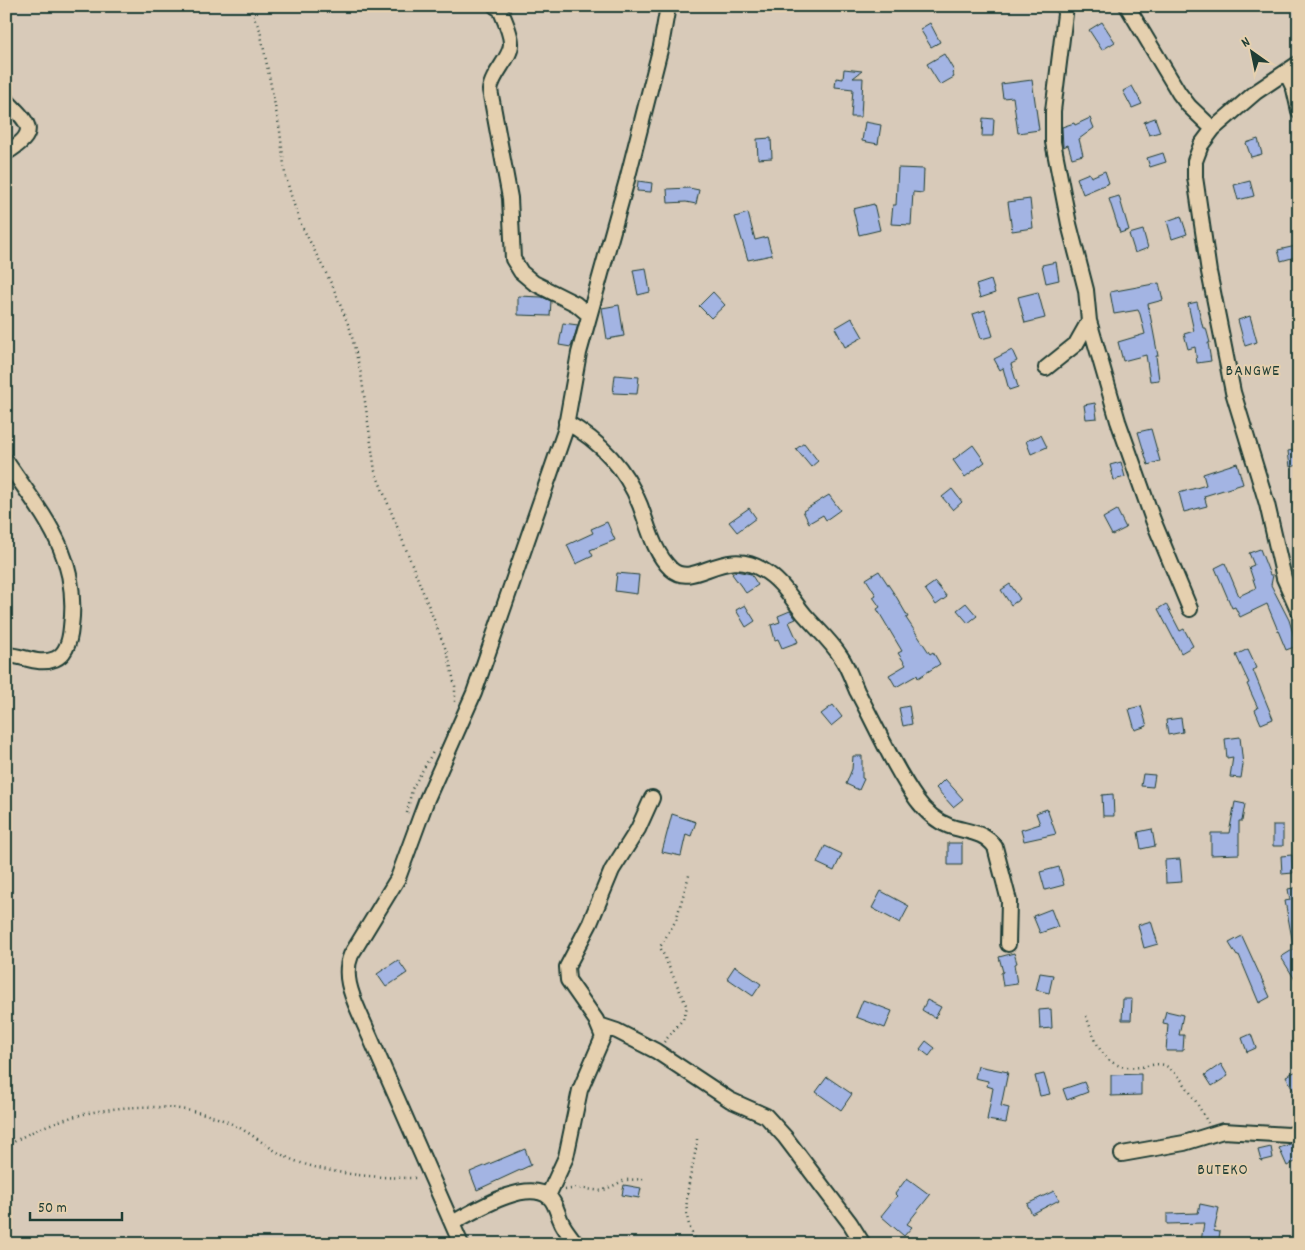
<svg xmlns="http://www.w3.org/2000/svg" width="1305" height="1250" viewBox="0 0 1305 1250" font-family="Dekko,sans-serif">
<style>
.building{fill:#a3b4e3;stroke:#1f3d34}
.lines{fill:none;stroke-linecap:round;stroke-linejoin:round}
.minor-casing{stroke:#1f3d34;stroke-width:18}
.path{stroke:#1f3d34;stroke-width:2.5;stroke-dasharray:1 4;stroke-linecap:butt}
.minor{stroke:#e5d0af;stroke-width:14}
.labels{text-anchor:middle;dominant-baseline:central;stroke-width:4;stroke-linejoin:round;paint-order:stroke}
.neighbourhood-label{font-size:16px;letter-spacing:1px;fill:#1f3d34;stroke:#e5d0af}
</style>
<rect width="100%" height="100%" fill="#d8cab9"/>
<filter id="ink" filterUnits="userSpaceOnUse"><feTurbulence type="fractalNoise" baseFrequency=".02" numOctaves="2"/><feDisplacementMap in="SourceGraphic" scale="10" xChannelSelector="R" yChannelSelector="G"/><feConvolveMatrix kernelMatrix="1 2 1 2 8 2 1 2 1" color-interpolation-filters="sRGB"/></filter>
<g filter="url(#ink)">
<path class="building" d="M1102,22L1115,42L1102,50L1089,30Z
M930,23L940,42L931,47L920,29Z
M944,54L954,71L952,73L954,77L940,85L927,64Z
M844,69L862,71L853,78H863L861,117H851L853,89L835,87L836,78L843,79Z
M1032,80L1039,130L1018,133L1013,97L1003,98L1001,84Z
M1132,86L1142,104L1132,108L1123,91Z
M983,118L994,119L993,136H982Z
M1090,118L1094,128L1079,139L1083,155L1072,158L1068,145L1063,147L1062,127L1074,123L1075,125Z
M1155,118L1160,132L1149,135L1144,122Z
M865,122L881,125L878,144L862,141Z
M771,138L772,158L758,159L757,139Z
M1258,139L1262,154L1251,157L1246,143Z
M1163,153L1166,162L1150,167L1147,158Z
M898,168L924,169L923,193L913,192L911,225L891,224L893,205H896Z
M1105,171L1109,183L1083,194L1077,178L1089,173L1091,177Z
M638,181L652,183L651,192L637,191Z
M1250,181L1254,196L1238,200L1234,185Z
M689,188L699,190L696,204L686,202L668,203L667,189Z
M1119,196L1129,230L1120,233L1109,199Z
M1030,199L1033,228L1012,231L1008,202Z
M874,204L880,230L859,235L853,209Z
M748,213L755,240L767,237L772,255L748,260L735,217Z
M1181,216L1187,234L1172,239L1167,221Z
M1143,230L1148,248L1135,253L1129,234Z
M1296,246L1299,256L1281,261L1278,250Z
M1056,262L1059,280L1046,283L1042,265Z
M646,268L650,292L638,295L633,270Z
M991,280L995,293L980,298L976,285Z
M1159,283L1163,300L1148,304L1158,356H1156L1159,380L1150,381L1146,355L1123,361L1118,342L1145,334L1140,314L1138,310L1114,314L1110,292Z
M713,292L725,305L711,318L699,306Z
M1038,292L1045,318L1025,323L1018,297Z
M518,296L542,297L551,301L550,316L518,315Z
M1197,302L1203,328H1206L1210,343H1208L1211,361L1197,363L1195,347L1188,349L1184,334L1194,331L1188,304Z
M619,305L624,336L607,339L602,308Z
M985,310L993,336L981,339L973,314Z
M1250,316L1257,342L1245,346L1238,320Z
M852,318L863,337L845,347L835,328Z
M563,323L578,325L571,347L559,345Z
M1012,350L1017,361L1011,364L1018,387L1009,390L1003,368L1000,370L994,359Z
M615,375L639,377L637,394L613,393Z
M1095,403L1097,418L1086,419L1084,405Z
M1151,429L1160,461L1148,465L1138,432Z
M1041,435L1047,447L1031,454L1026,441Z
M804,443L818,461L811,467L796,449Z
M973,445L985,462L965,477L953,460Z
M1299,449V465L1290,467L1288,451Z
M1121,462L1125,477L1114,480L1110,465Z
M1237,463L1243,484L1204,496L1207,506L1184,512L1179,493L1206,485L1203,474Z
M952,489L962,502L953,510L942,497Z
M829,495L840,510L826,520L823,515L809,523L803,511Z
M749,508L756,518L737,532L729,522Z
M1117,510L1126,528L1112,535L1103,518Z
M607,522L615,540L590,550L593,556L576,564L567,545L593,533L591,529Z
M1260,549L1270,575H1273L1271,585L1289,620L1297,646L1286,650L1267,604L1240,617L1235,607L1232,608L1215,568L1225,563L1239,596L1256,588L1249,567L1254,565L1249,553Z
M736,571L751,574L758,585L746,593L732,574Z
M879,571L897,598L908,617L906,618L930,654L933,652L940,664L918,678L917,675L896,687L889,675L906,665L898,653L902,651L877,609L880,607L873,597L876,595L866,579Z
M617,573L639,575L637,594L615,591Z
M935,582L947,597L936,605L925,589Z
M1010,584L1020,599L1011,605L1001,590Z
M966,603L977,616L968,623L957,610Z
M1166,604L1180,631L1184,629L1193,646L1181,653L1158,609Z
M745,605L755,621L746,627L736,610Z
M790,611L796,619L789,622L798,642L782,648L778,639L775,640L771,625L780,622L778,616Z
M1248,649L1257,668L1253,670L1273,719L1261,724L1255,710L1258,708L1247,684L1249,683L1236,655Z
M833,705L842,717L831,726L821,714Z
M909,706L912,724L903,726L899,708Z
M1141,706L1147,726L1135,730L1129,709Z
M1181,718L1183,732L1168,735L1166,720Z
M1240,737L1243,765L1241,778L1230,777L1233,757L1227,758L1225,739Z
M853,756H862V778L864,779L859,790L846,784L852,769Z
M1143,774L1155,775L1153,787L1141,786Z
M945,779L963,799L953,807L936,788Z
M1113,794L1114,816H1103L1102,795Z
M1235,802L1245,804L1242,821H1239V854L1211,855V833H1229Z
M1047,809L1056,834L1024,841L1021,830L1040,824L1036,813Z
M672,814L696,822L691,836L686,834L681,856L662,852Z
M1273,825H1283V846H1273Z
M1152,829L1155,846L1141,849L1138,832Z
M948,843H962V865H948Z
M825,846L842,854L834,871L817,863Z
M1292,855L1293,873L1282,874L1281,856Z
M1180,859L1182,882L1166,883L1165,860Z
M1059,867L1064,885L1045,890L1040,872Z
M1299,887V986L1281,957L1294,949L1285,901L1290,900L1288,889Z
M881,891L909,906L900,923L872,908Z
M1051,909L1058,927L1040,933L1033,916Z
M1151,921L1158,944L1144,948L1138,925Z
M1242,936L1270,997L1259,1003L1239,955L1237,956L1229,943Z
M1014,953L1017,963L1014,964L1017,984L1003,986L1001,973L1003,972L999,957Z
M398,960L407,973L386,987L377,974Z
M735,966L761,984L753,996L727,978Z
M1040,973L1053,975L1049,993L1036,990Z
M1123,999H1132L1131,1020H1122Z
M863,1000L892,1011L885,1028L856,1017Z
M927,1000L941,1007L935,1018L922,1010Z
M1051,1009L1052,1028L1040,1029L1039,1010Z
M1166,1011L1183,1015L1179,1035H1184L1183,1051H1166L1168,1024L1163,1023Z
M1251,1034L1256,1048L1247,1052L1242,1038Z
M926,1041L935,1048L929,1056L920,1049Z
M1221,1064L1228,1076L1212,1086L1205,1075Z
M978,1066L1008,1072L1001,1106L1009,1108L1006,1123L987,1120L993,1088L987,1086L988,1081L975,1078Z
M1299,1070V1101L1286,1076Z
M1044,1074L1050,1094L1040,1096L1035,1076Z
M1141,1074V1095L1111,1096V1075Z
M827,1077L852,1094L841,1110L816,1092Z
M1084,1082L1088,1092L1067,1100L1063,1089Z
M1296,1142L1299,1160L1287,1166L1279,1148Z
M1271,1147L1273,1158L1261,1161L1258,1150Z
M525,1149L531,1165L477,1190L470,1172Z
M907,1178L930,1195L907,1224L912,1227L904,1236L881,1216L897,1196L895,1194Z
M624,1185L641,1188L639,1198L622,1195Z
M1054,1191L1059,1200L1032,1214L1027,1204Z
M1200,1204L1219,1208L1214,1231L1220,1232L1218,1244L1201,1241L1204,1223L1167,1224V1214L1198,1213Z"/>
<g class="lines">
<g class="minor-casing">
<path id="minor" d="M495,6L500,9C504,19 511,33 511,43C512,57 492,73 490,90L510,198L513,259L521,272L534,283L576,304L589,315
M1127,6L1179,93L1189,106L1213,129
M1299,63L1256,92L1213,129L1201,145L1195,161V177L1209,272L1233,392L1267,504L1284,578L1299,612
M1286,72L1294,89L1299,111
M6,100C31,125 39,132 6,153
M1089,321L1118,421L1153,520L1190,609
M1046,368L1076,344L1089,321L1086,290L1069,224L1053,142V111L1066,6
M566,422C600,441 626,469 640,505C648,526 654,553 671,569C694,590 723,545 763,570C781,580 791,598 804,614C816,628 831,641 841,657C848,667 852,680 857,691C876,726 894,768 917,800C925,811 936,821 949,826C966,832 984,831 995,847L1009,901L1008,944
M6,461C44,517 80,556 71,627C70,639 67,654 55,659C38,666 23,655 6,655
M599,1025L617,1031L656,1051L730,1100L766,1116L785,1137L850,1223L863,1244
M1122,1154L1184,1143L1223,1131L1289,1135L1299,1132
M548,1196L566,1157L580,1090L603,1037L596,1020L568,980L567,967L590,923L612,870L638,829L652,798
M452,1223C473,1212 526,1178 549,1197C556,1203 557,1213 561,1221C564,1229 571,1236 576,1244
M461,1244L359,1012C351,994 343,974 351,955L398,878L427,799L474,693L565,431L579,353L627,180L661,46L668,6"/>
</g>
<path class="path" d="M249,6L260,30L280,131L285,174L293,202L301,224L333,287L350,329L361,374L375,471L448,655L455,686V702
M407,813L412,789L433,752
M1086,1016C1098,1046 1102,1071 1141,1067C1148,1066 1157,1063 1164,1065C1181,1072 1199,1107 1208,1123
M664,1042L683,1019L687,1007L660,947L676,920L690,872
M697,1139C694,1174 674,1213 699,1244
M6,1147C65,1106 167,1093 232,1124C256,1135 275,1155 301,1163C337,1175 380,1178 418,1178
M565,1190L578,1188L602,1191L625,1180L645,1179"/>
<use href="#minor" class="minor"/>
</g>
</g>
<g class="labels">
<g class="neighbourhood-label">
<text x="1253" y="371">BANGWE</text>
<text x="1223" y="1170">BUTEKO</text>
</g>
</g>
<rect width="1305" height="1250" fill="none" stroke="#e5d0af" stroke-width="25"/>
<rect x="12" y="12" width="1280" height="1225" fill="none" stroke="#1f3d34" stroke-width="2" filter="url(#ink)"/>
<g transform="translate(1252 52) rotate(327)" stroke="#e5d0af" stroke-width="4" paint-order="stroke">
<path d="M0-4L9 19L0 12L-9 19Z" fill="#1f3d34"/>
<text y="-8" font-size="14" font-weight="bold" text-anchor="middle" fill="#1f3d34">N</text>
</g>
<path d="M30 1212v8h92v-8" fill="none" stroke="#1f3d34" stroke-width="2.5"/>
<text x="38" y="1212" font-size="15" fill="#1f3d34" stroke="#e5d0af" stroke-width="4" paint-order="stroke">50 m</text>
</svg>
